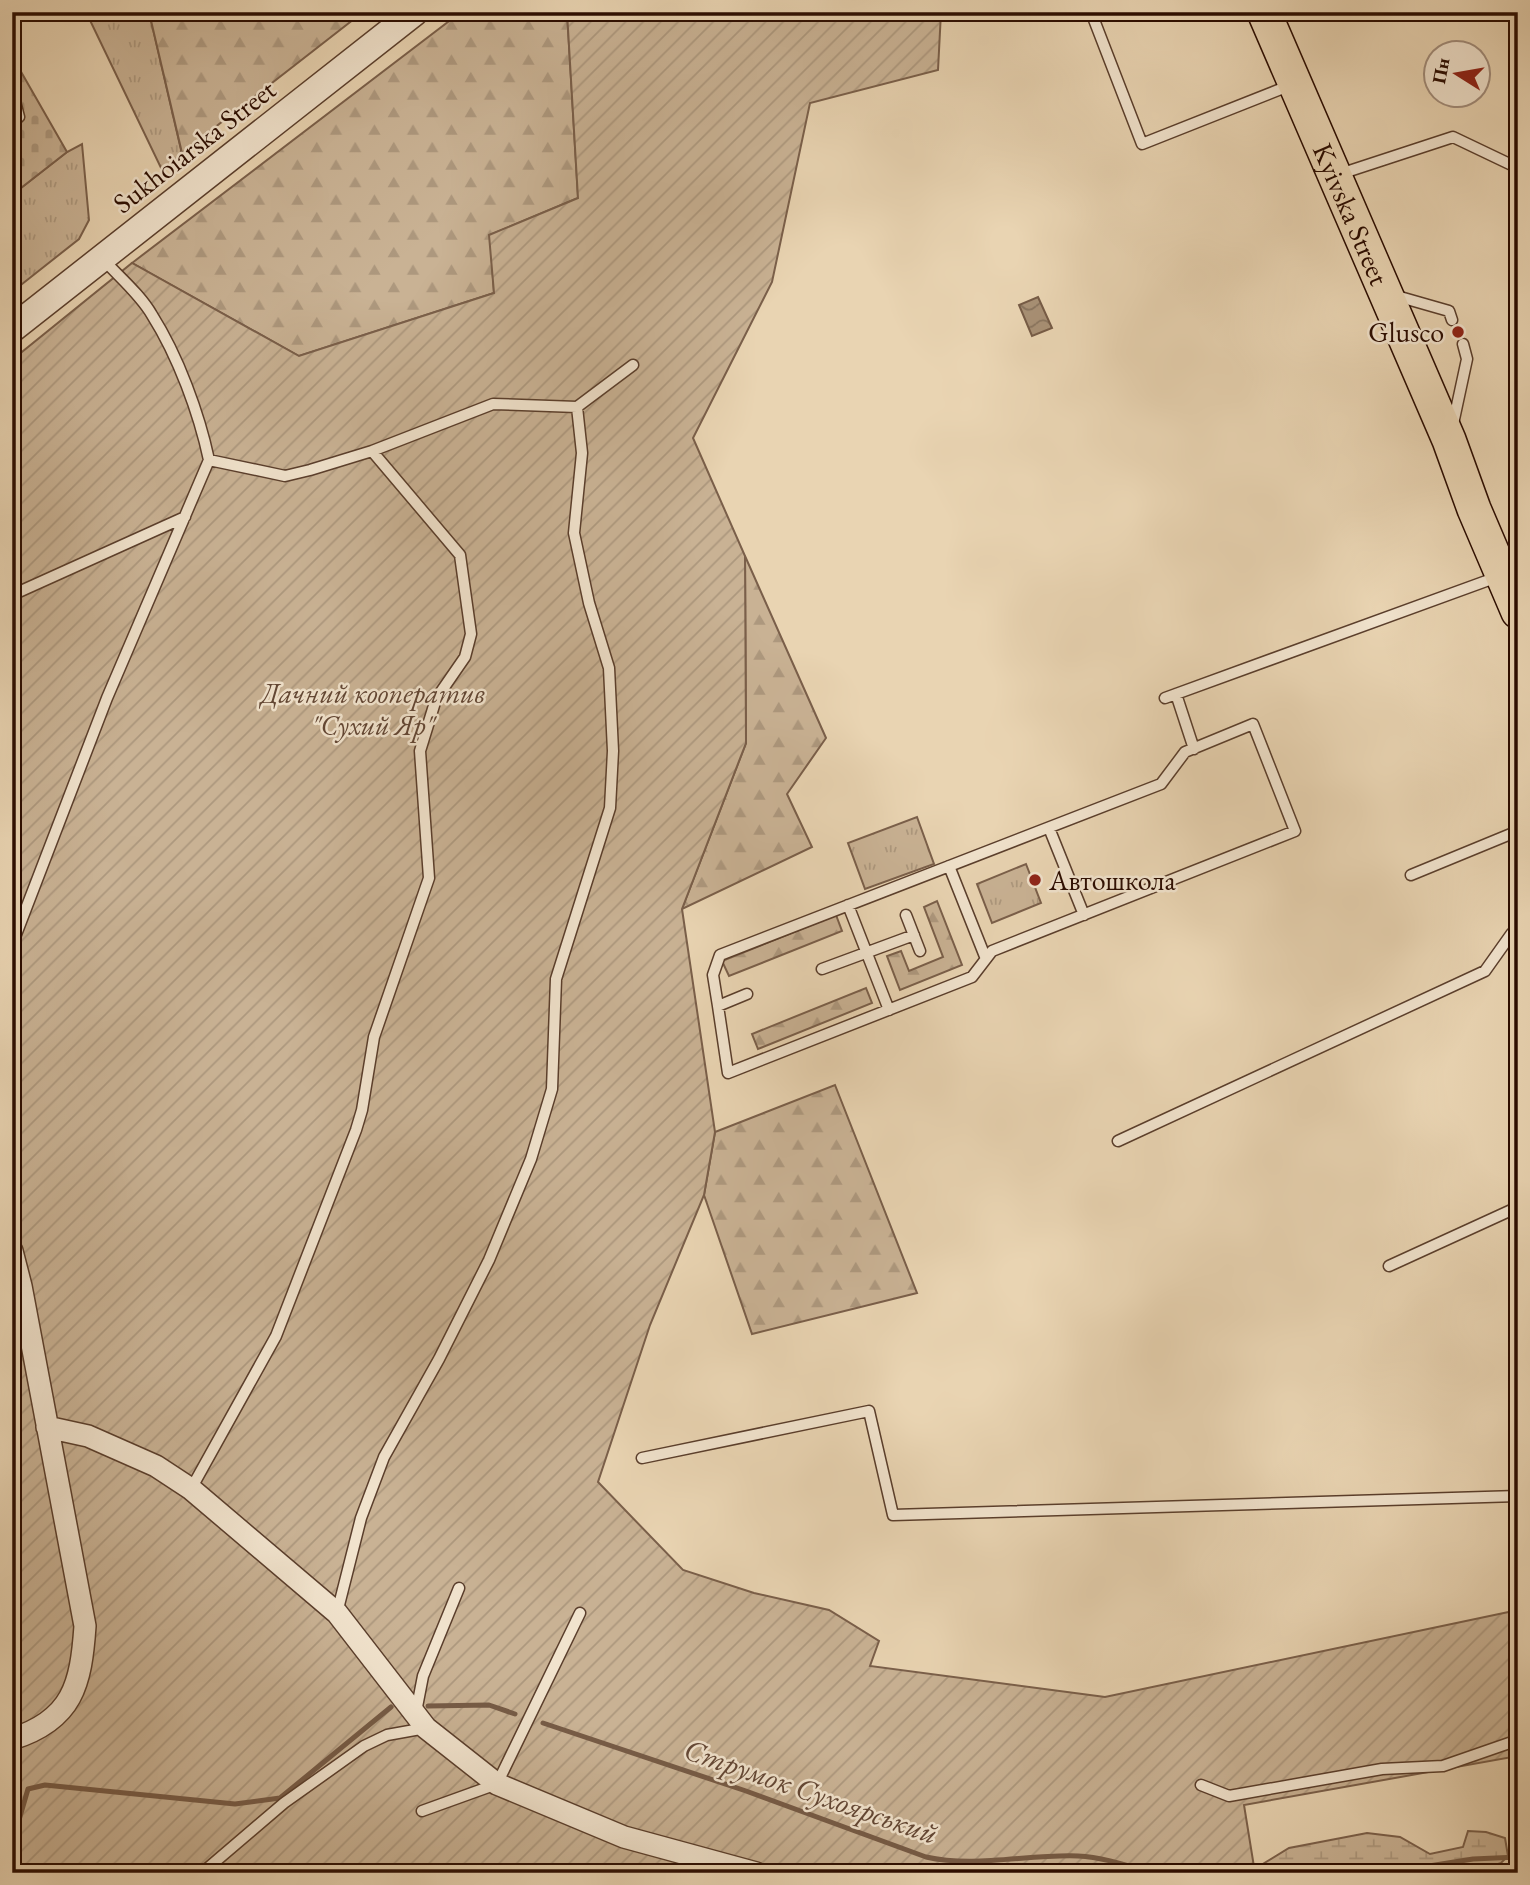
<svg xmlns="http://www.w3.org/2000/svg" width="1530" height="1885" viewBox="0 0 1530 1885" font-family="'EB Garamond',serif">
<style>
.grass{fill:url(#grass-tufts);stroke:#7a5f4a;stroke-width:2}
.forest{fill:url(#forest-firs);stroke:#7a5f4a;stroke-width:2}
.wetland{fill:url(#wetland-marsh);stroke:#7a5f4a;stroke-width:2}
.cemetery{fill:url(#cemetery-stones);stroke:#7a5f4a;stroke-width:2}
.garden{fill:url(#garden-furrows);stroke:#7a5f4a;stroke-width:2}
.water{fill:url(#water-waves);stroke:#765b46;stroke-width:2}
.lines{fill:none;stroke-linecap:round;stroke-linejoin:round}
.stream{stroke:#765b46;stroke-width:5}
.service-casing{stroke:#5a3e2c;stroke-width:13}
.minor-casing{stroke:#5a3e2c;stroke-width:24}
.tertiary-casing{stroke:#5a3e2c;stroke-width:29}
.primary-casing{stroke:#2b0c00;stroke-width:36}
.service{stroke:#f1e3cd;stroke-width:10}
.minor{stroke:#f1e3cd;stroke-width:21}
.tertiary{stroke:#f1e3cd;stroke-width:26}
.primary{stroke:#e9d4b2;stroke-width:33}
.poi-dot{fill:#8f2418;stroke:#f1e3cd;stroke-width:2.5}
.labels{text-anchor:middle;dominant-baseline:central;stroke-width:5;stroke-linejoin:round;paint-order:stroke}
.street-label{font-size:28px;fill:#2b0c00;stroke:#f1e3cd}
.poi-label{font-size:28px;fill:#2b0c00;stroke:#f1e3cd;text-anchor:end}
.park-label{font-size:28px;font-style:italic;fill:#624634;stroke:#f1e3cd}
.water-label{font-size:30px;font-style:italic;fill:#634735;stroke:#f1e3cd}
</style>
<defs>
<pattern id="grass-tufts" width="24" height="20" patternUnits="userSpaceOnUse" patternTransform="scale(1.75)"><rect width="24" height="20" fill="#c9b294"/><path d="M3 7l-1-3M5 7V3M7 7l1-3M15 17l-1-3M17 17v-4M19 17l1-3" fill="none" stroke="#ad987e"/></pattern>
<pattern id="forest-firs" width="22" height="20" patternUnits="userSpaceOnUse" patternTransform="scale(1.75)"><rect width="22" height="20" fill="#c9b294"/><path d="M5 1l3.5 6h-7zM16 11l3.5 6h-7z" fill="#ad987e"/></pattern>
<pattern id="wetland-marsh" width="20" height="14" patternUnits="userSpaceOnUse" patternTransform="scale(1.75)"><rect width="20" height="14" fill="#c9b294"/><path d="M1 5h8M5 5V1M11 12h8M15 12V8" fill="none" stroke="#ad987e"/></pattern>
<pattern id="cemetery-stones" width="16" height="16" patternUnits="userSpaceOnUse" patternTransform="scale(1.75)"><rect width="16" height="16" fill="#c9b294"/><path d="M2 7V4a2 2 0 0 1 4 0v3zM10 15v-3a2 2 0 0 1 4 0v3z" fill="#ad987e"/></pattern>
<pattern id="garden-furrows" width="10" height="10" patternUnits="userSpaceOnUse" patternTransform="scale(1.75)"><rect width="10" height="10" fill="#c9b294"/><path d="M-1 1l2-2M0 10L10 0M9 11l2-2" fill="none" stroke="#ad987e"/></pattern>
<pattern id="water-waves" width="16" height="10" patternUnits="userSpaceOnUse" patternTransform="scale(1.75)"><rect width="16" height="10" fill="#a89075"/><path d="M0 5q4-4 8 0t8 0" fill="none" stroke="#89745e"/></pattern>
</defs>
<rect width="100%" height="100%" fill="#e9d4b2"/>
<filter id="stains"><feTurbulence type="fractalNoise" baseFrequency=".00286" numOctaves="4"/><feColorMatrix values="0 0 0 0 .2 0 0 0 0 .09 0 0 0 0 .02 0 0 0 .5 -.17"/></filter>
<radialGradient id="worn" r=".72"><stop offset=".6" stop-color="#630" stop-opacity="0"/><stop offset="1" stop-color="#630" stop-opacity=".3"/></radialGradient>
<path class="grass" d="M86,12H149L182,154L162,170Z
M82,144L89,220L79,239L12,292V195L67,152Z
M917,817L934,864L865,889L848,843Z
M1026,864L1041,903L992,923L977,884Z"/>
<path class="forest" d="M149,12H363L182,153Z
M461,12H567L578,198L490,235L494,293L299,356L132,263Z
M745,556L826,738L787,794L812,847L682,909L746,743Z
M937,901L962,965L900,990L887,956L901,951L909,971L943,957L924,907Z
M836,915L842,931L729,976L722,961Z
M866,988L872,1003L758,1049L752,1034Z
M835,1085L917,1293L752,1334L704,1195L715,1132Z"/>
<path class="wetland" d="M1468,1831L1486,1832L1505,1838L1508,1856L1501,1863L1473,1873H1248L1289,1848L1367,1833L1400,1837L1430,1854L1463,1847Z"/>
<path class="cemetery" d="M12,56L67,152L12,195Z"/>
<path class="garden" d="M567,12H941L938,70L810,103L772,282L693,438L745,556L746,743L682,909L715,1132L704,1195L650,1325L598,1482L683,1570L754,1593L829,1610L879,1641L870,1666L1105,1697L1518,1610V1756L1244,1805L1255,1873H12V360L132,263L299,356L494,293L489,235L578,198Z"/>
<path class="water" d="M1038,297L1052,328L1032,336L1019,305Z"/>
<g class="lines">
<path class="stream" d="M428,1706L489,1705L515,1714
M543,1723L746,1791L926,1857C975,1868 1028,1854 1078,1856C1103,1857 1129,1866 1153,1873
M12,1844L28,1789L45,1785L235,1804L280,1798L391,1707
M1385,1873L1473,1859L1518,1857"/>
<g class="service-casing">
<path id="service" d="M1091,12L1142,144L1291,85
M12,90L19,117L12,122
M1337,175L1453,137L1518,168
M102,258C118,276 140,294 152,315C178,356 199,413 209,460L285,476L310,470L372,451L493,404L577,407L633,365
M1393,295L1449,311L1452,320
M1453,424L1467,359L1463,344
M12,595L185,517
M1176,694L1194,749
M1165,698L1500,576
M1049,828L1084,915
M949,866L986,959
M1411,875L1518,831
M848,905L889,1010
M906,915L920,951
M12,945L107,698L209,460
M822,969L914,935
M718,1006L728,1073L972,977L992,951L1295,831L1253,724L1185,752L1161,784L720,955L713,975L718,1006L747,994
M1118,1141L1485,971L1512,933L1518,930
M1389,1266L1518,1207
M642,1458L869,1411L893,1515L1518,1496
M191,1489L276,1336L356,1130L362,1110L374,1037L429,878L420,751L436,699L465,657L471,634L460,555L372,451
M337,1613L361,1518L384,1457L439,1359L489,1260L531,1159L552,1089L556,979L610,808L613,751L609,668L589,603L574,533L582,453L577,407
M416,1712L423,1676L459,1588
M1201,1785L1229,1796L1382,1769L1443,1766L1518,1740
M422,1811L497,1784L580,1613
M202,1873L284,1803L364,1746L387,1735L426,1728"/>
</g>
<g class="minor-casing">
<path id="minor" d="M12,1251L21,1286L85,1626C81,1684 73,1720 12,1739
M47,1427L88,1436L156,1466L191,1489L337,1613L426,1728L497,1784L624,1837L756,1873"/>
</g>
<g class="tertiary-casing">
<path id="tertiary" d="M12,329L415,12"/>
</g>
<g class="primary-casing">
<g id="primary">
<path id="s1" d="M1264,12L1449,440L1474,509L1518,612"/>
</g>
</g>
<use href="#service" class="service"/>
<use href="#minor" class="minor"/>
<use href="#tertiary" class="tertiary"/>
<use href="#primary" class="primary"/>
</g>
<g class="poi-dot">
<circle cx="1458" cy="332" r="7"/>
<circle cx="1035" cy="880" r="7"/>
</g>
<g class="labels">
<g class="street-label">
<text transform="translate(194 146) rotate(-38)">Sukhoiarska Street</text>
<text stroke="none"><textPath href="#s1" startOffset="220">Kyivska Street</textPath></text>
</g>
<g class="poi-label">
<text x="1444" y="332">Glusco</text>
<text x="1049" y="880" text-anchor="start">Автошкола</text>
</g>
<g class="park-label">
<text x="373" y="693">Дачний кооператив<tspan x="373" dy="32">"Сухий Яр"</tspan></text>
</g>
<g class="water-label">
<text transform="translate(811 1791) rotate(19)">Струмок Сухоярський</text>
</g>
</g>
<rect width="1530" height="1885" fill="none" stroke="#e9d4b2" stroke-width="42"/>
<rect x="14" y="14" width="1502" height="1857" fill="none" stroke="#2b0c00" stroke-width="3.5"/>
<rect x="21" y="21" width="1488" height="1843" fill="none" stroke="#2b0c00" stroke-width="2"/>
<g transform="translate(1457 74) rotate(281)"><circle r="33" fill="#f1e3cd" stroke="#a28d7b" stroke-width="2"/>
<path d="M0-5L12 26L0 18L-12 26Z" fill="#8f2418"/>
<text y="-10" font-size="19" font-weight="bold" text-anchor="middle" fill="#2b0c00">Пн</text>
</g>
<rect width="100%" height="100%" filter="url(#stains)"/>
<rect width="100%" height="100%" fill="url(#worn)"/>
</svg>
